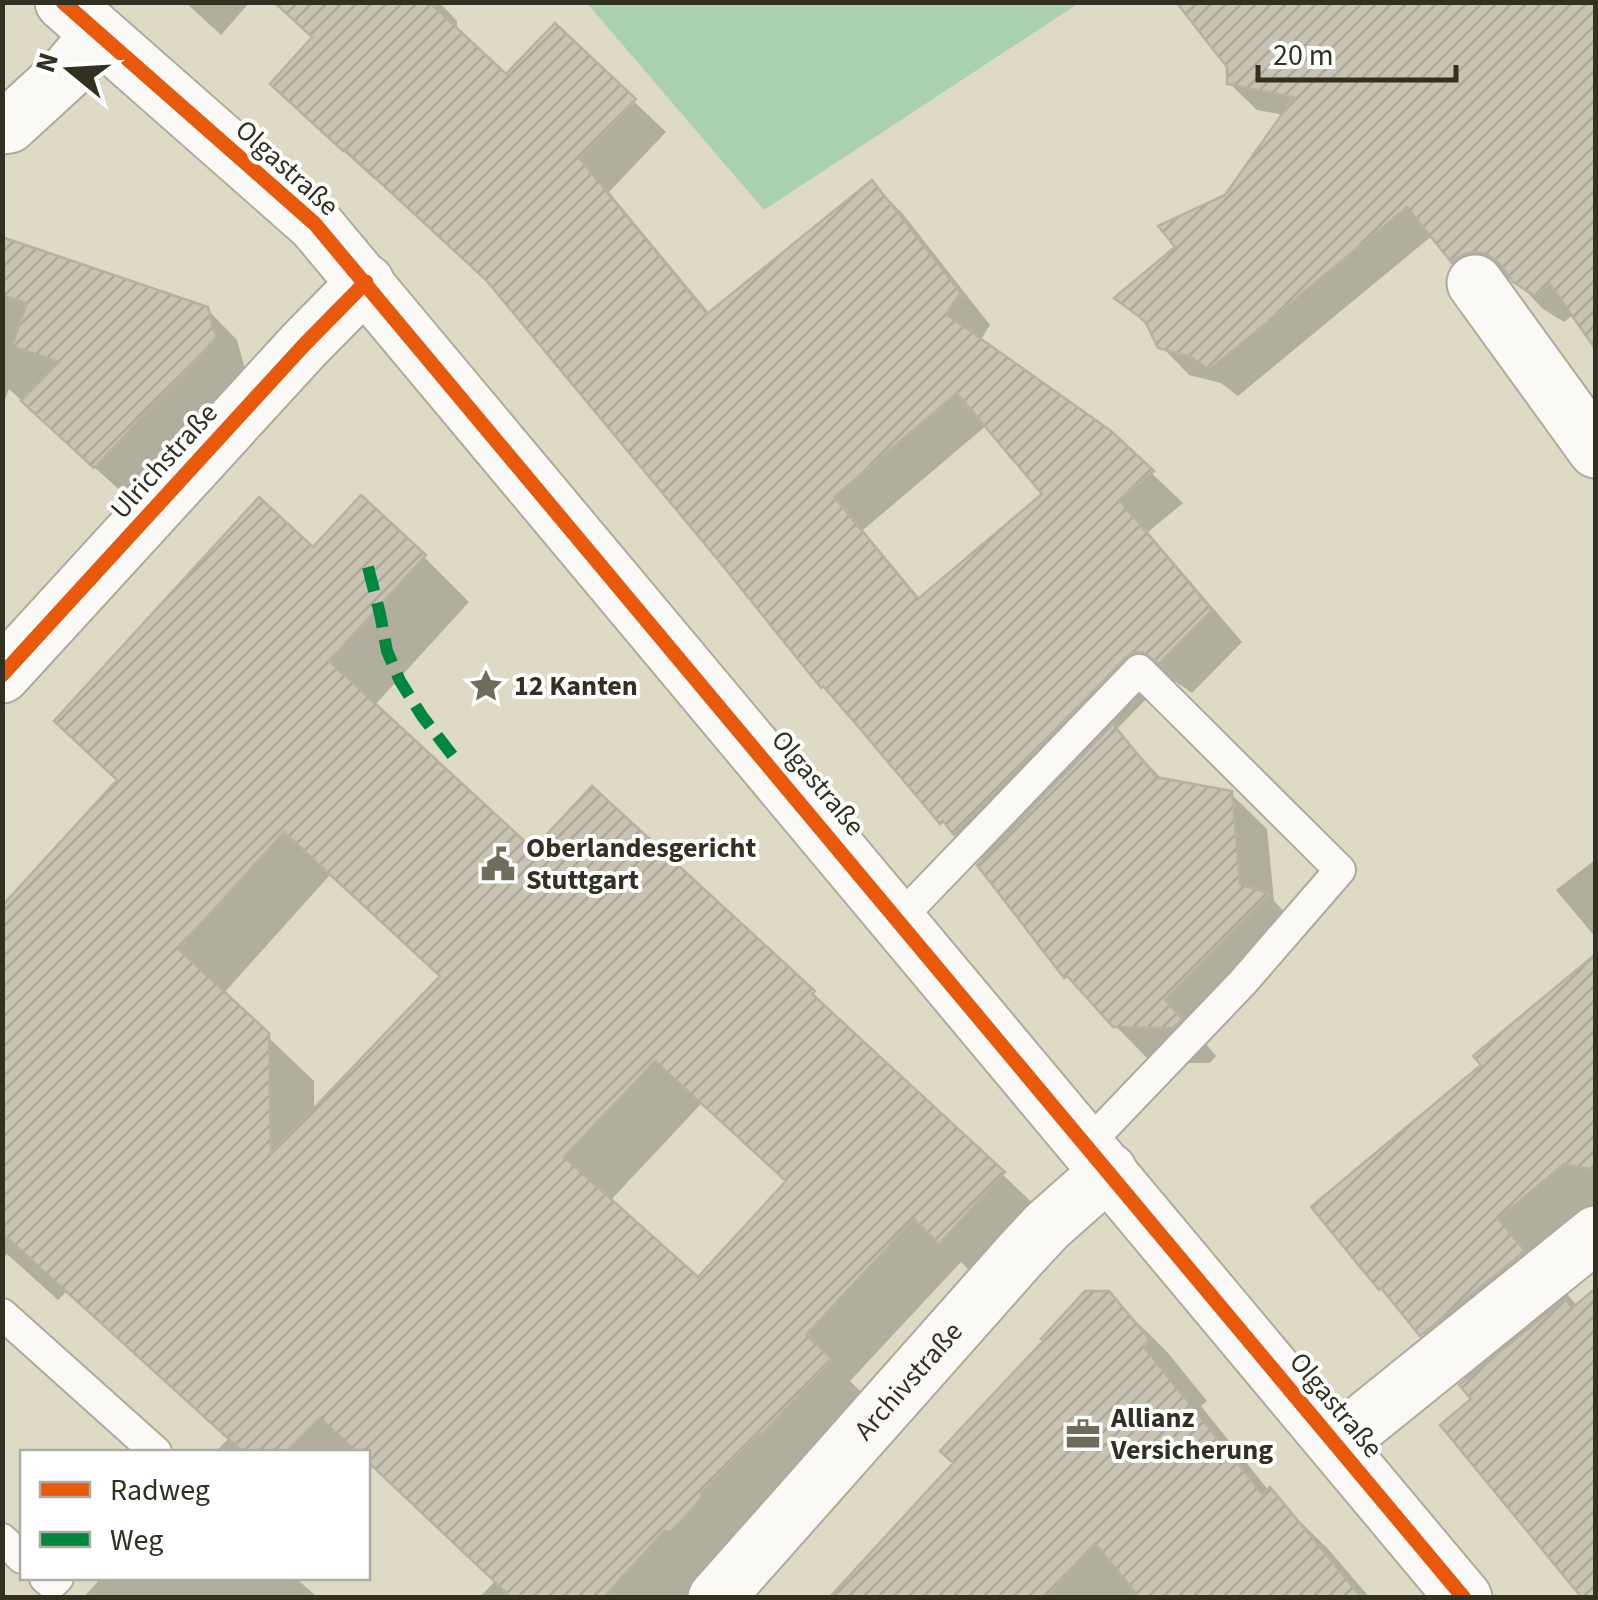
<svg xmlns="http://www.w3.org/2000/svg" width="1598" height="1600" viewBox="0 0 1598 1600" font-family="'Source Sans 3',sans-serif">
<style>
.green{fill:#a9d0b2}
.shadow{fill:#0003;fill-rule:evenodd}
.building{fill:url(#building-hatch);stroke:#b7b1a2;stroke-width:2.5;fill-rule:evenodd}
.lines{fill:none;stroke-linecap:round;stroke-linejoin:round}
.service-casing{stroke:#aeab9b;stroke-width:34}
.minor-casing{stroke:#aeab9b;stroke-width:59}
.service{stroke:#faf9f6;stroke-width:30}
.minor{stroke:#faf9f6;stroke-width:55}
.quiet{stroke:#00873e;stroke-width:12;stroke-dasharray:25 12;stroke-linecap:butt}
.cycleway-casing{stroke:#fff;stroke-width:21}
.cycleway{stroke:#e8590c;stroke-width:15}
.labels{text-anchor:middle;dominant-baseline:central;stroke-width:8;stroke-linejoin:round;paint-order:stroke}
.street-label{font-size:28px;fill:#323021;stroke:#fff}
.poi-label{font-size:28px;font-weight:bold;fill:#323021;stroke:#fff;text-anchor:start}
</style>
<defs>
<pattern id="building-hatch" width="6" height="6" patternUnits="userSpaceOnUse" patternTransform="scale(2.5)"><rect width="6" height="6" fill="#c9c3b3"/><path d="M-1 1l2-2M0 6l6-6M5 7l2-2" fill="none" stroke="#ada89a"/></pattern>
</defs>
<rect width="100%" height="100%" fill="#dedac6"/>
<path class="green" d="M587,3H1079L764,210Z"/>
<path class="shadow" d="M185,2H250L221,35Z
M275,2H439L457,21V32L506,78L555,26L666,132L609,192L710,314L872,183L903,214L990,325L980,341L1109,433L1183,503L1148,532L1242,642L1192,693L1176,682L1165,683L1157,688L1116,730L1162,779L1230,793L1267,829L1274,901L1304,932L1200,1037L1216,1056L1210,1063H1152L1066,976L1022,919L984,862L942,822L849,713L823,686L497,289L377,178L375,180L304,115L314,38ZM987,425L1045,494L921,600L863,530Z
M1596,2L1574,314L1564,322L1543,309L1515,280L1499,278L1481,288L1454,261L1433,235L1238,396L1221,383L1189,375L1161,346L1153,331L1117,298L1179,247L1227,197L1284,115L1257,110L1229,83Z
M2,239L207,309L237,340L245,369L126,496L9,389L2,408Z
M313,551L424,557L469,602L374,706L533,853L813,993L1048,1218L985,1287L961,1262L850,1381L875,1406L689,1598H479L495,1581L368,1462V1452H215L228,1439L66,1292L58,1300L7,1254L2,1259V909L119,782L57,721ZM330,875L442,978L314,1112V1081L223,994ZM701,1104L788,1183L698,1281L610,1201Z
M1596,859V938L1556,890Z
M1596,958V1241L1553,1277L1577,1306L1475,1400L1468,1381L1380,1289L1314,1207L1484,1065Z
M1108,1293L1168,1353L1207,1401L1201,1406L1269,1491L1329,1550L1370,1598H836Z
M101,1578H296L318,1598H83Z"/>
<path class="building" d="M274,2H429L506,74L555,23L636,99L580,159L707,314L872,180L963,296L959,295L946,314L1111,431L1154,471L1119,500L1212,610L1159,664L1143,652H1133L1126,657L954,835L943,821L940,824L856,724L823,686L821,688L723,566L486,280L344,149L343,151L270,84L312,37ZM957,393L1042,494L918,599L834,497Z
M1176,2H1596V350L1550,284L1535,296L1513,282L1500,264L1487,254L1471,252L1458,257L1452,263L1407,207L1209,370L1191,357L1158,348L1145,321L1114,298L1175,247L1158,226L1225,195L1294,97L1227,84V67Z
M2,237L208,307L216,338L94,468L21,401L59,362L12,346L27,303L2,295Z
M361,495L426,555L329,661L533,849L592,786L815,991L812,994L1005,1172L939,1244L914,1219L806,1335L832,1359L761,1435L759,1432L701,1493L702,1497L685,1517L670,1532L664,1531L603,1598H512L368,1462V1452H357L320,1418L286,1452H243L2,1233V906L117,780L54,721L259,497L313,547ZM284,832L440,976L271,1153L269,1033L178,949ZM655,1061L786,1181L698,1277L564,1157Z
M1113,724L1156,777L1232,791L1240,884L1270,894L1165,1000L1182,1019L1173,1028L1113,1027L1067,976L1064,978L977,865Z
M1596,954V1170L1564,1164L1498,1219L1525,1251L1420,1336L1381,1288L1379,1290L1311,1207L1481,1065L1473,1056Z
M1596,1288V1598H1582L1440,1425L1471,1399L1459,1385L1565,1299L1572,1308Z
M1085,1291H1109L1150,1340L1143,1346L1262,1494L1270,1487L1362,1598H1140L1095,1543L1045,1598H829L953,1463L940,1451L1043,1341L1041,1339Z"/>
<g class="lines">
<g class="service-casing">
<path id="service" d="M899,919L1139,670L1340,870L1243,982L1087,1145
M2,1314L156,1452
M2,1539L22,1558
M45,1578L52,1584L58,1578"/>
</g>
<g class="minor-casing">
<g id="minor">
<path d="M63,2L315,224L1464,1598"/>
<path d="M2,126L9,125L69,70L98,35"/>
<path d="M1475,283L1596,450"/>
<path d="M2,675L304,345L366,282"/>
<path d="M1336,1444L1596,1234"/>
<path id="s1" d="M716,1598L1020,1255L1047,1226L1109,1171"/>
</g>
</g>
<use href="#service" class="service"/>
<use href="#minor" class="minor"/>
<path class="quiet" d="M368,567L380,614L387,651L400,681L422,716L459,764"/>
<g class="cycleway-casing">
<path id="cycleway" d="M63,2L315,224L1464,1598
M2,675L304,345L366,282"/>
</g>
<use href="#cycleway" class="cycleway"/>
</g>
<defs>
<g id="sight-bare" transform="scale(2.7)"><path d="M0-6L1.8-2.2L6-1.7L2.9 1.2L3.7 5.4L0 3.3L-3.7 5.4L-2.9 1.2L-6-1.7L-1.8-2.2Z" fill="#6e6c5b" stroke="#fff" stroke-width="2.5" paint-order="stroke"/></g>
<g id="civic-bare" transform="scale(2.7)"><path d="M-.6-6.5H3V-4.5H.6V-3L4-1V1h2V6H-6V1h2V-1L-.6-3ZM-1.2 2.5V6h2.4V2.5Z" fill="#6e6c5b" stroke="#fff" stroke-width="2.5" paint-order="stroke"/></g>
<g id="office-bare" transform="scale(2.7)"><path d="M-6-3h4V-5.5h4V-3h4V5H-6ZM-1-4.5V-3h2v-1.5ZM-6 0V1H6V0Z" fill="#6e6c5b" stroke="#fff" stroke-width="2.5" paint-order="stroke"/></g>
</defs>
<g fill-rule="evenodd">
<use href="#sight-bare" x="486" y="686"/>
<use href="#civic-bare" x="498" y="864"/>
<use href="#office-bare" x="1083" y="1434"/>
</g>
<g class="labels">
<g class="street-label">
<text transform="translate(287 168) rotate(42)">Olgastraße</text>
<text transform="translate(164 461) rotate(-48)">Ulrichstraße</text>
<text transform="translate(818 783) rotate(50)">Olgastraße</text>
<text stroke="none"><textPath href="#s1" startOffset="290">Archivstraße</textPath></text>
<text transform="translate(1336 1405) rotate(50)">Olgastraße</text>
</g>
<g class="poi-label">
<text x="514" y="686">12 Kanten</text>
<text x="526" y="848">Oberlandesgericht<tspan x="526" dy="32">Stuttgart</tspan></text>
<text x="1111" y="1418">Allianz<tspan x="1111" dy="32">Versicherung</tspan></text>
</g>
</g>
<rect width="1598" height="1600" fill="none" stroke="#323021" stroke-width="10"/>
<rect x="20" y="1450" width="350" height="130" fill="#ffffff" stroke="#adaca6" stroke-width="2.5"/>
<rect x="40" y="1482" width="50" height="15" fill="#e8590c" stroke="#adaca6" stroke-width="2.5"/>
<text x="110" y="1500" font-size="30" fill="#323021">Radweg</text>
<rect x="40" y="1532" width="50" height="15" fill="#00873e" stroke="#adaca6" stroke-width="2.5"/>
<text x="110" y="1550" font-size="30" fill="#323021">Weg</text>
<g transform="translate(70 70) rotate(288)" stroke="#ffffff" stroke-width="8" paint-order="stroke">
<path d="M0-8L18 38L0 25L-18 38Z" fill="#323021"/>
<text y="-15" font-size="28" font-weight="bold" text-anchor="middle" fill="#323021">N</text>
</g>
<path d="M1258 65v15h198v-15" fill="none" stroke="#323021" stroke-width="5"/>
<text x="1273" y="65" font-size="30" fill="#323021" stroke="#ffffff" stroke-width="8" paint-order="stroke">20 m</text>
</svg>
